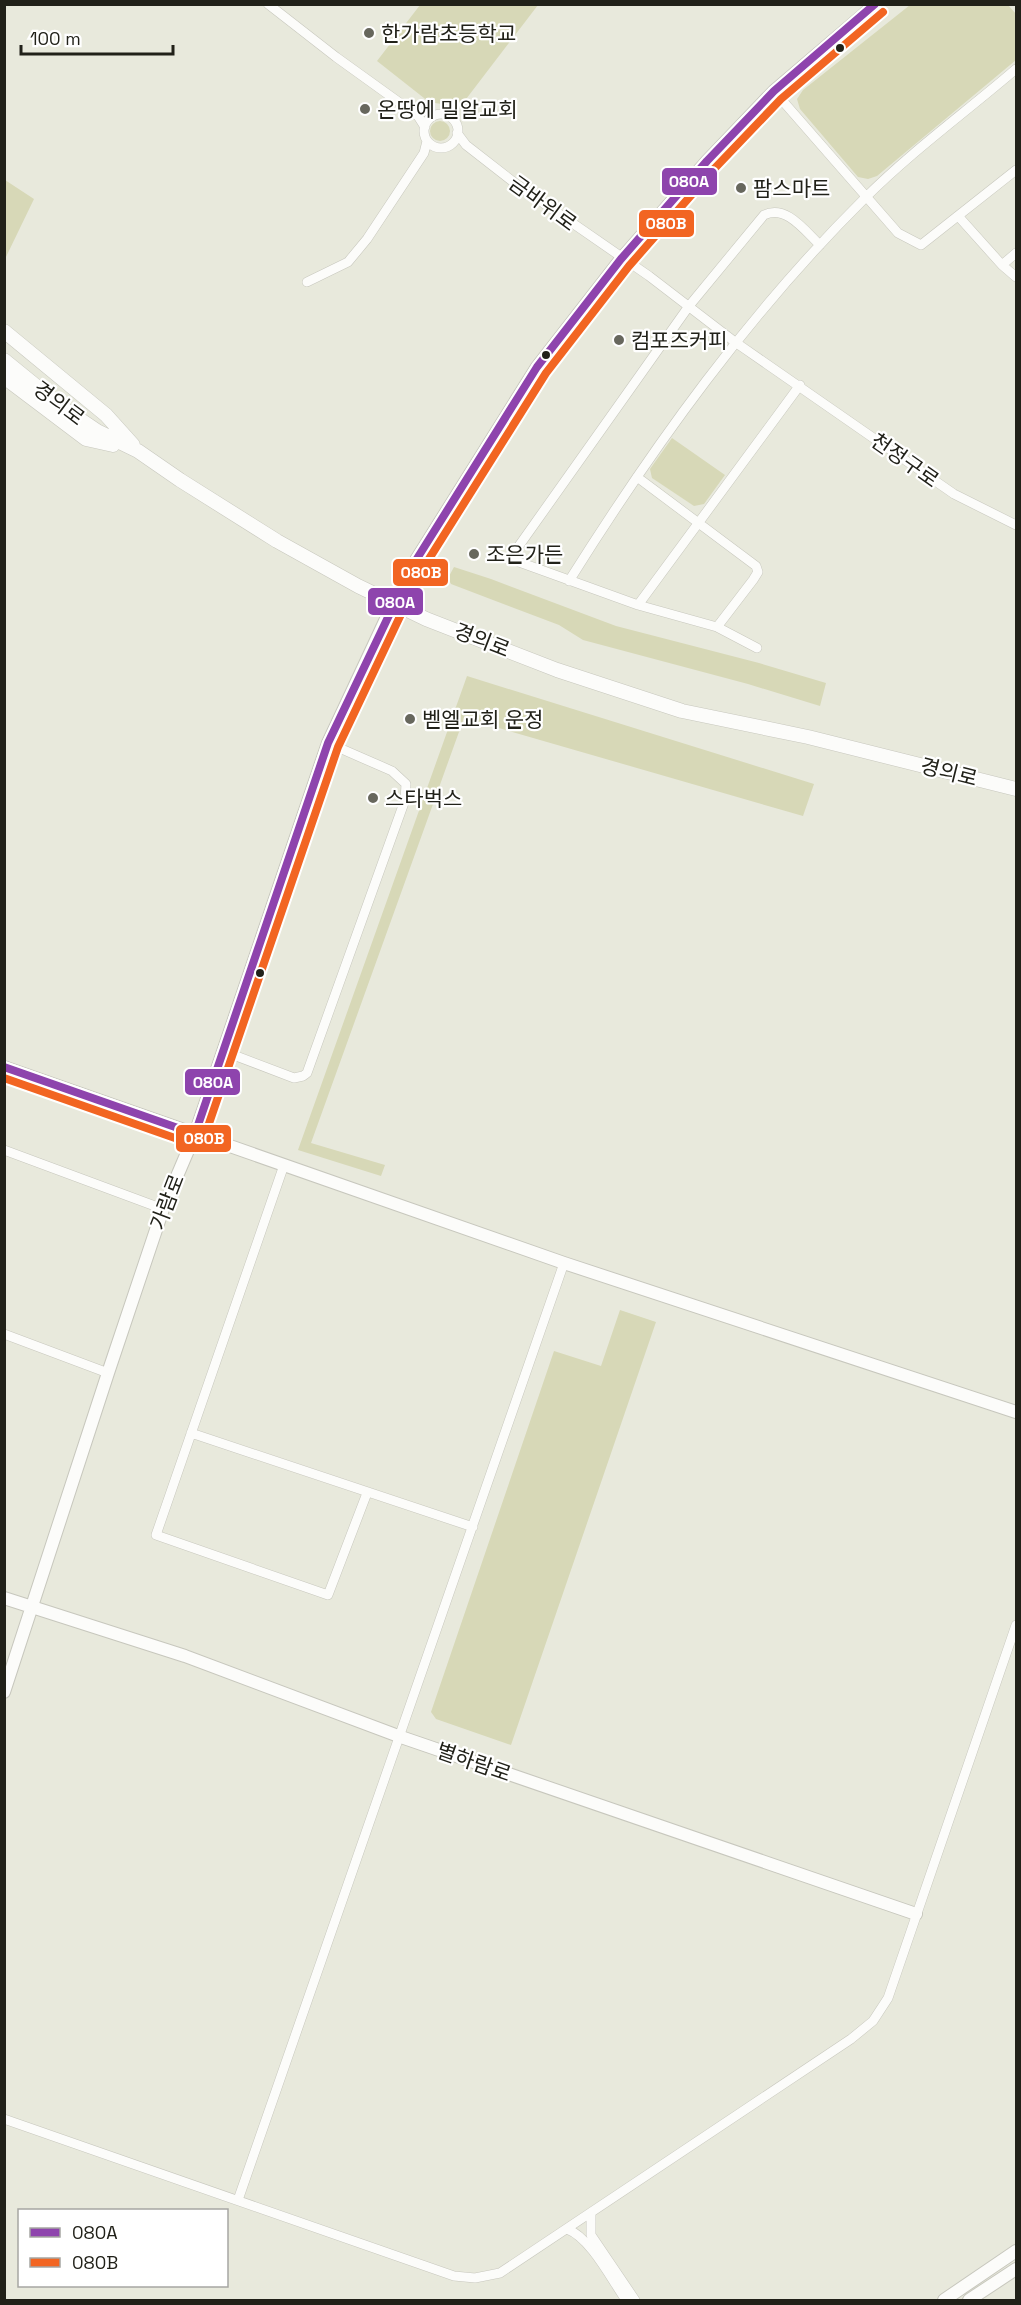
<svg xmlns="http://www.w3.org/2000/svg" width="1021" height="2305" viewBox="0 0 1021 2305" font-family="'Space Grotesk','Noto Sans KR',sans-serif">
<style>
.green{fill:#d7d8b7}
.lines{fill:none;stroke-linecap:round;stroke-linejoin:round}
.street-casing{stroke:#c7c7bd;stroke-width:10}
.secondary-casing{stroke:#c7c7bd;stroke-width:14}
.primary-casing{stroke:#c7c7bd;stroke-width:15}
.street{stroke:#fcfcfa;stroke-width:9}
.secondary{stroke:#fcfcfa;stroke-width:12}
.primary{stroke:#fcfcfa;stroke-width:14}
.bus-1-casing{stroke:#fff;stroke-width:12}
.bus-2-casing{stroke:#fff;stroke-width:12}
.bus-1{stroke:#8e44ad;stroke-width:8}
.bus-2{stroke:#f26522;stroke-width:8}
.poi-dot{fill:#67675d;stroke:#fff;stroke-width:2}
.bus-dot{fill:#212119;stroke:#fff;stroke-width:2}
.labels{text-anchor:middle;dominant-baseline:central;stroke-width:4.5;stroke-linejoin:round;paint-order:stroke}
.poi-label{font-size:21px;fill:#212119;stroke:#fff;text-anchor:start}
.street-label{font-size:21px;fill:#212119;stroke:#fff}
.line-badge{stroke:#fff;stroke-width:2}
.badge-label{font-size:16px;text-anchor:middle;font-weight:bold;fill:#fff}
</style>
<rect width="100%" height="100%" fill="#e8e9dc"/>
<path class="green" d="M420,5V4L538,5L460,107L429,102L377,61Z
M910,5H1008L1016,14V60L877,176L868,179L858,177L800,109L797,99L803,90Z
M430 131a10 10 0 1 1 20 0a10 10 0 1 1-20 0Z
M5,180L34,199L5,259Z
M672,438L725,475L704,504L694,506L652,478L650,469Z
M454,567L491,579L616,626L759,663L826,683L820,706L748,684L583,640L559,625L451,584L448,578Z
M467,676L814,784L803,816L464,718L311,1143L385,1165L381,1176L298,1150Z
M620,1310L656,1322L511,1745L436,1719L431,1712L554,1351L601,1366Z"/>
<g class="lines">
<g class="street-casing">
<path id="street" d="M268,4L336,57L418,116L425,127
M774,91L898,233L921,245L1016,170
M424 131a17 17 0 1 1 34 0a17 17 0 1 1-34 0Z
M457,133L466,145L516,184L649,276L735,342L954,494L1016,525
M959,217L1002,265L1016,277
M1002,265L1016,253
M307,282L348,262L367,239L424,153L427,141
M637,477L756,566L758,572L753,580L717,627
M569,581C655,444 750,312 865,198C912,151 966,112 1016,69
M638,605L800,385
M757,648L717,627L638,605L519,562L515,557L516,550L689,306L764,215C786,204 805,231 820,245
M223,1051L294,1078L303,1076L307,1073L405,800L406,784L392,771L328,743
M4,1150L163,1209
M284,1165L156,1535L328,1595L367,1493
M4,1334L108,1373
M191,1433L473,1527
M4,2119L454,2276L475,2278L500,2273L851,2039L873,2021L888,1998L1016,1625
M238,2200L564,1263
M591,2213V2235L635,2300
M567,2229C591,2238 611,2279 626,2300"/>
</g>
<g class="secondary-casing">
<path id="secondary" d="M4,1067L564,1263L1016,1412
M4,1598L185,1656L401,1737L916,1914
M4,1692L108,1373L163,1209L195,1134L328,743L393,604L413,565L537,367L621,259L707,161L774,91L876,4
M944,2300L1016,2251
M969,2300L1016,2269"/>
</g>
<g class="primary-casing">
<path id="primary" d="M4,331L106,415L133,445
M4,360L63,408L97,431L138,451L180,480L277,541L358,586L426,619L557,670L682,711L808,737L1016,789
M4,377L86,439L113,445"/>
</g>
<use href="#street" class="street"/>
<use href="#secondary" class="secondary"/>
<use href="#primary" class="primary"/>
<g class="bus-1-casing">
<path id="bus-1" d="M4,1067L195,1134L328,743L413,565L537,367L621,259L707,161L774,91L875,4"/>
</g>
<g class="bus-2-casing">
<path id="bus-2" d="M4,1078L192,1144H198L203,1141L338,747L422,570L546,373L629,266L715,168L781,99L883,12"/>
</g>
<use href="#bus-1" class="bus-1"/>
<use href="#bus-2" class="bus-2"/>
</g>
<g class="poi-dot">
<circle cx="369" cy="33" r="6"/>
<circle cx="365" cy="109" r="6"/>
<circle cx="741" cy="188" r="6"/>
<circle cx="619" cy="340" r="6"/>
<circle cx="474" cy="554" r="6"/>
<circle cx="410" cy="719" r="6"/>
<circle cx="373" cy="798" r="6"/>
</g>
<g class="bus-dot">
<circle cx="840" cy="48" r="5"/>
<circle cx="546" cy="355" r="5"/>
<circle cx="260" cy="973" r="5"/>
</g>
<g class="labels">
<g class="poi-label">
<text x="381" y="33">한가람초등학교</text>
<text x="377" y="109">온땅에 밀알교회</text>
<text x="753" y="188">팜스마트</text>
<text x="631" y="340">컴포즈커피</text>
<text x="486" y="554">조은가든</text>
<text x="422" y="719">벧엘교회 운정</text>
<text x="385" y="798">스타벅스</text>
</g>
<g class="street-label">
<text transform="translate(543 203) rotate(36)">금바위로</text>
<text transform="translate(59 403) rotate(37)">경의로</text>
<text transform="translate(905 460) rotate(35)">천정구로</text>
<text transform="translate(482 640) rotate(21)">경의로</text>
<text transform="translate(949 772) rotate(14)">경의로</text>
<text transform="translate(167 1202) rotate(-69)">가람로</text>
<text transform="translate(474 1762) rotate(19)">별하람로</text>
</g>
</g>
<g class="line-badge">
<rect x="661" y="167" width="57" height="29" rx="6" fill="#8e44ad"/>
<rect x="638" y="209" width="57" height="29" rx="6" fill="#f26522"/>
<rect x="392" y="558" width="57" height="29" rx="6" fill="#f26522"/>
<rect x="367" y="587" width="57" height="29" rx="6" fill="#8e44ad"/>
<rect x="184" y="1068" width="57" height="28" rx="6" fill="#8e44ad"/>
<rect x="175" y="1124" width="57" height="29" rx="6" fill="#f26522"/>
</g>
<g class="badge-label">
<text x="689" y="187">080A</text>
<text x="666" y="229">080B</text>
<text x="421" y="578">080B</text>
<text x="395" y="608">080A</text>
<text x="213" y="1088">080A</text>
<text x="204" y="1144">080B</text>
</g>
<rect width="1021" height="2305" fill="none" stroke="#212119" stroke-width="12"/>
<rect x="18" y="2209" width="210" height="78" fill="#ffffff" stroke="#a6a6a3" stroke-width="1.5"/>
<rect x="30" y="2228" width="30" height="9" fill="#8e44ad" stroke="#a6a6a3" stroke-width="1.5"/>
<text x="72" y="2239" font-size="18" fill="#212119">080A</text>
<rect x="30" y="2258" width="30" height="9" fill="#f26522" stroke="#a6a6a3" stroke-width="1.5"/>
<text x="72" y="2269" font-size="18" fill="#212119">080B</text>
<path d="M21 45v9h152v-9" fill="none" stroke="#212119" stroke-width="3"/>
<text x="30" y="45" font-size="18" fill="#212119" stroke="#ffffff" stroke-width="4.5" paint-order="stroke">100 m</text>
</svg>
